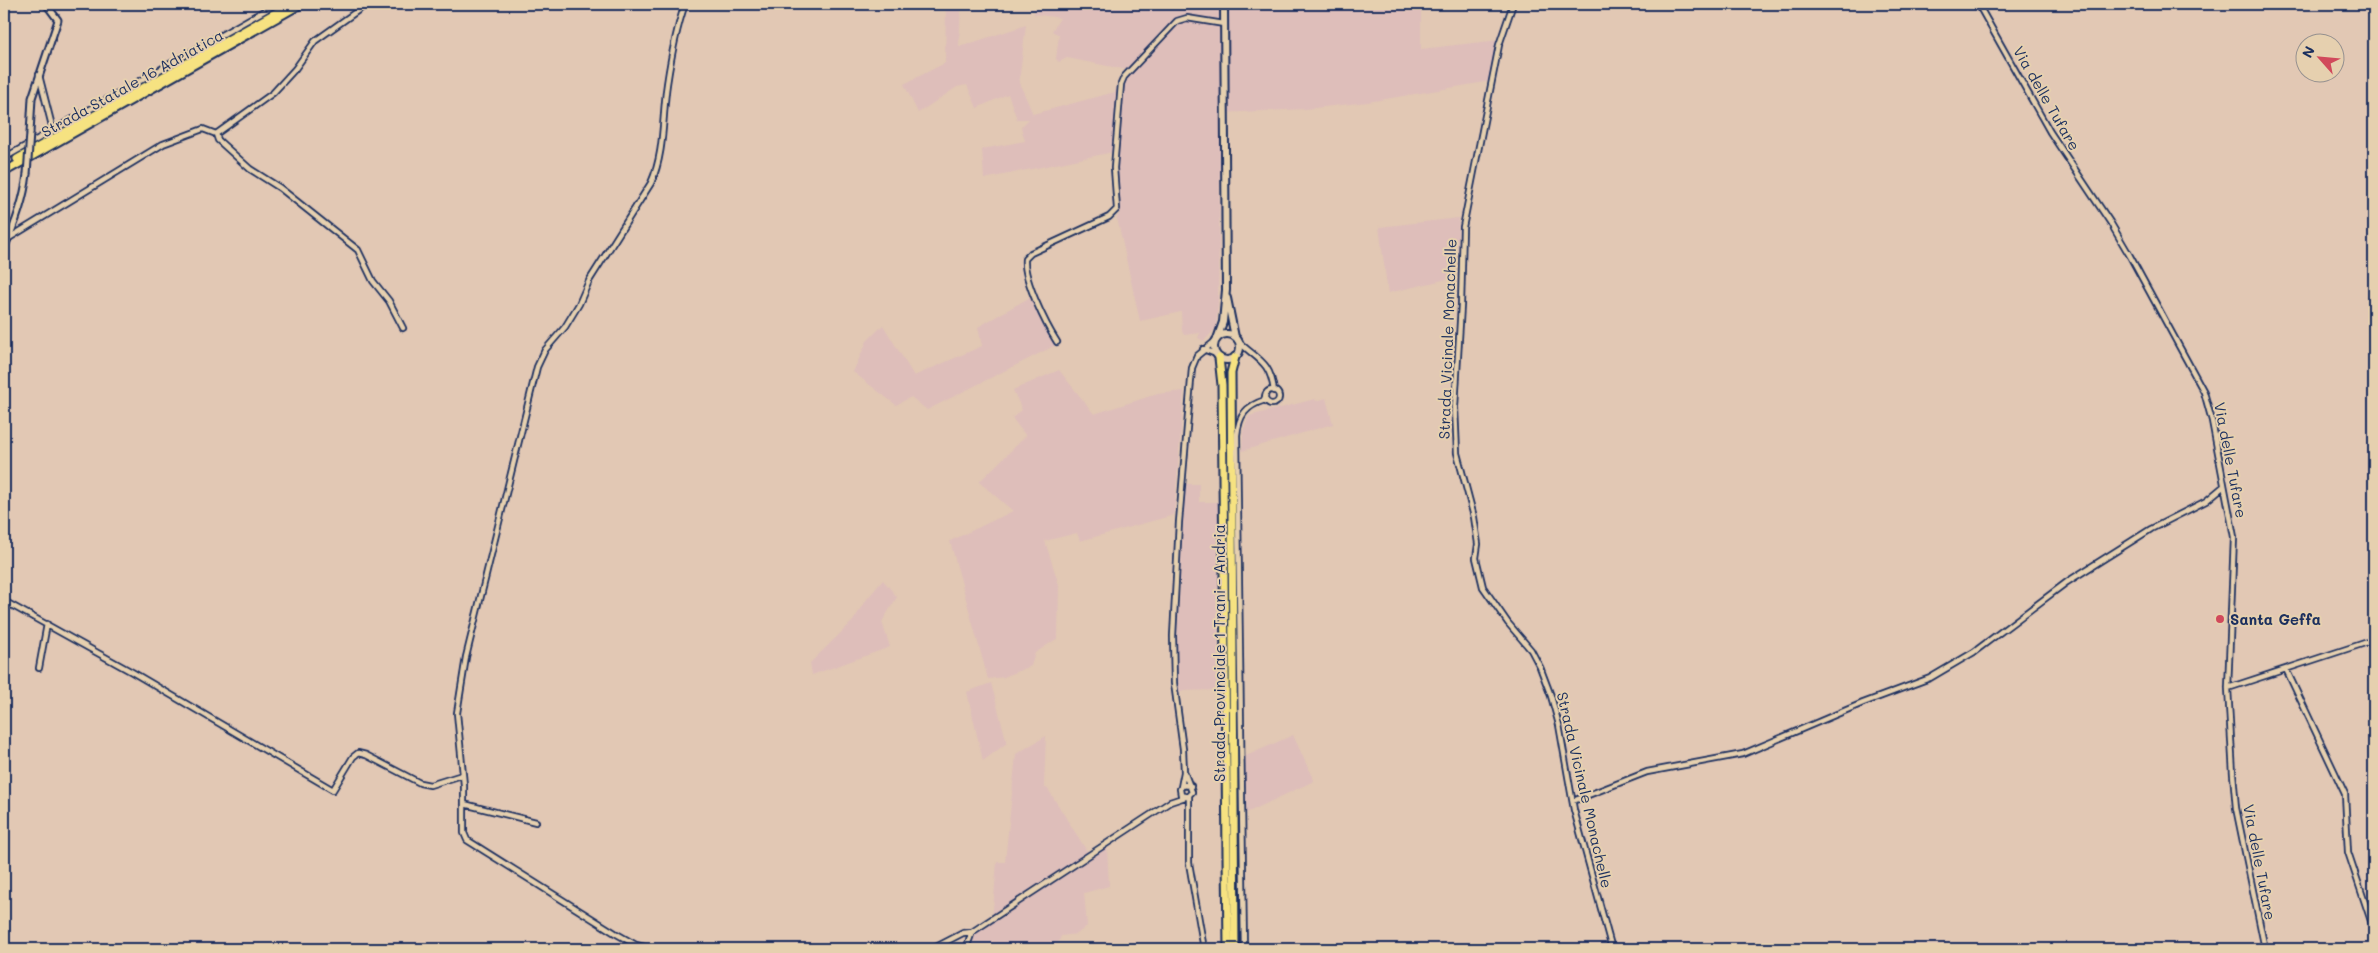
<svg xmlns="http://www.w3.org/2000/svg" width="2378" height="953" viewBox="0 0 2378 953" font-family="Mali,sans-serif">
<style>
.built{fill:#debeba}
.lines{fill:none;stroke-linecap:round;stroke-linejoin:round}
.minor-casing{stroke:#1b2f5e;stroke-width:8}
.tertiary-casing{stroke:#1b2f5e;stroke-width:9}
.secondary-casing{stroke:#1b2f5e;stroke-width:10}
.trunk-casing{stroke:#1b2f5e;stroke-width:11}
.minor{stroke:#e6d0af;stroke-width:4.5}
.tertiary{stroke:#e6d0af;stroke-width:5}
.secondary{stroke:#e6d0af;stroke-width:6}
.trunk{stroke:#f6e281;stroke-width:7}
.tertiary-bridge-casing{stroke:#1b2f5e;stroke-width:9;stroke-linecap:butt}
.tertiary-bridge{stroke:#e6d0af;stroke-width:5}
.poi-dot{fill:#d1495b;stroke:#e6d0af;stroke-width:2}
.labels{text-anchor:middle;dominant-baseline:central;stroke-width:4;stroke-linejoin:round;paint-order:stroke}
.street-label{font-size:15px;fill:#1b2f5e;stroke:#e6d0af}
.poi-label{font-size:15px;font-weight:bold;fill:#1b2f5e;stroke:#e6d0af;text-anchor:start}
</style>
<rect width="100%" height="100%" fill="#e2c8b4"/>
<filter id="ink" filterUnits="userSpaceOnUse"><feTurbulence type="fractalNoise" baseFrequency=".02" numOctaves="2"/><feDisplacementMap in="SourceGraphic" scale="10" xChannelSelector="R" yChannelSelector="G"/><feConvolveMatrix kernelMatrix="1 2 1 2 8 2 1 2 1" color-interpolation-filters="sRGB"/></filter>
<g filter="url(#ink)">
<path class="built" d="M946,4H961L959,47L1026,25L1019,82L1033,114L1115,92L1118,80L1128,70L1067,58L1059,62L1056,59L1059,35L1052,31L1060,18L1034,14L1036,4H1403L1406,12L1421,10V49L1499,40L1491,81L1368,102L1306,109L1221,113L1218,304L1216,328L1204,341L1198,338L1200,333L1184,335L1182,331L1181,312L1140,321L1117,218L1120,212L1116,172L1118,151L984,179L982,149L1025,141L1021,127L1029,119H1017L1008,94L977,108L967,85L957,87L918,113L904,84L945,63Z
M1459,218L1456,277L1388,293L1379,227Z
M1032,296L1041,320L1056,345L927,410L911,397L896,405L853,372L867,341L883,325L914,376L982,346L978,327Z
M1059,370L1094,414L1157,394L1184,391L1174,515L1080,541L1077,533L1045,541L1059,585L1058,638L1035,653L1031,666L1004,677L988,679L950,541L1013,511L979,482L1026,436L1012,418L1022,410L1013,390Z
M1326,398L1333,424L1242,451L1243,431L1249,416L1315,399L1316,401Z
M1185,484H1199V502H1218V690L1177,691L1176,661Z
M883,580L897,597L882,622L890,647L812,675L810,663L853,621L867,599Z
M991,683L1007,743L983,761L967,692Z
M1293,735L1314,781L1244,814V757Z
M1046,736L1044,787L1048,789L1090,856L1107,847L1109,886L1084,893L1087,926L1077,934L1061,936L1056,949H969L972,937L992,920L997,862H1005L1016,754Z"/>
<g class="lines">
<g class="minor-casing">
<path id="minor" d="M1513,4L1499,45L1463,227L1461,305L1455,407L1457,453L1474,517L1478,544L1476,558L1483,587L1508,623L1531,650L1540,667L1551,696L1559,725L1574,810L1612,949
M1978,4L2050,132L2110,222L2130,256L2204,392L2212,421L2234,537L2228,688L2233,774L2236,808L2265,949
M39,75L53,130
M216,134L218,140L250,169L280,188L358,250L373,281L389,301L403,328
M4,158L276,4
M4,235L9,238L163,144L203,129L216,134L273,93L295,69L315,41L367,4
M1238,341C1257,360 1270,360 1274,391
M1057,342C1046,325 1023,279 1025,259L1031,253L1109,217L1117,209L1114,168L1121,84L1124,77L1177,21L1187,18L1224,24
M1203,349L1216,354
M1265 397a7 7 0 1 1 14 0a7 7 0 1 1-14 0Z
M4,601L132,672L333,790L353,757L358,753L366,755L420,783L430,785L462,775
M39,668L47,624
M2286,669L2345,794L2348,852L2374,930
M2228,688L2374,640
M1185,774L1192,792L1187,797L1181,795L1180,789L1183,785L1191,786
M1181,787L1184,772L1183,749L1174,683L1173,636L1179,522L1192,368L1197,356L1214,342
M1189,796V863L1204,949
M1573,801L1647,772L1743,754L1863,703L1930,678L1974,652L2067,582L2151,529L2206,501L2224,486
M464,804L536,822
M653,949L636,945L615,933L467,840L464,833V785L457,713L466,657L537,367L545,350L565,327L579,304L589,281L651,183C665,152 662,117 667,84C671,57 676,30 685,4
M932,949L963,933L972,932
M966,949L972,932L1170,802L1185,797
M1244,949L1237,435C1239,415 1246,406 1265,400"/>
</g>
<g class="tertiary-casing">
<path id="tertiary" d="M30,133L32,98L58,20L46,4
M4,248C15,225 24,200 27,174"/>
</g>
<g class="secondary-casing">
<path id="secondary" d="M1227,298L1235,337
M1214 347a13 13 0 1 1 26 0a13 13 0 1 1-26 0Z
M1217,339L1223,322L1226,290L1224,4"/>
</g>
<g class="trunk-casing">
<path id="trunk" d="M17,159L291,4
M4,172L301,4
M1235,357L1231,373L1235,949
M1219,358L1222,385L1228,949"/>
</g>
<use href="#minor" class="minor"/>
<use href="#tertiary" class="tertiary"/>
<use href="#secondary" class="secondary"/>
<use href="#trunk" class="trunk"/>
<g class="tertiary-bridge-casing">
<path id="tertiary-bridge" d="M27,174L30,133"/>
</g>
<use href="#tertiary-bridge" class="tertiary-bridge"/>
</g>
</g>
<circle class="poi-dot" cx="2220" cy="619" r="5"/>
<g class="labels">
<g class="street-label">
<text transform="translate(132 83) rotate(-29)">Strada Statale 16 Adriatica</text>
<text transform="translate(2047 98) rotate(60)">Via delle Tufare</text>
<text transform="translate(1447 339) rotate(-88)">Strada Vicinale Monachelle</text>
<text transform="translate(2231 460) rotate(79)">Via delle Tufare</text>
<text transform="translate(1219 653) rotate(-90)">Strada Provinciale 1 Trani - Andria</text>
<text transform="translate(1585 790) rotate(77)">Strada Vicinale Monachelle</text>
<text transform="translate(2260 862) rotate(79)">Via delle Tufare</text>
</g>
<g class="poi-label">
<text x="2230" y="619">Santa Geffa</text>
</g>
</g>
<rect width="2378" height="953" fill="none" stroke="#e6d0af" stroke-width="20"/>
<rect x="10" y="10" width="2358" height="933" fill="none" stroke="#1b2f5e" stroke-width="2" filter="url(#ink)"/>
<g transform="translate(2320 58) rotate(297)"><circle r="24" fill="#e6d0af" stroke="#95908f"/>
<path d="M0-4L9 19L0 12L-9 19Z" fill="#d1495b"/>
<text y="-8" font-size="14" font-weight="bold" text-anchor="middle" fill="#1b2f5e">N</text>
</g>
</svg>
